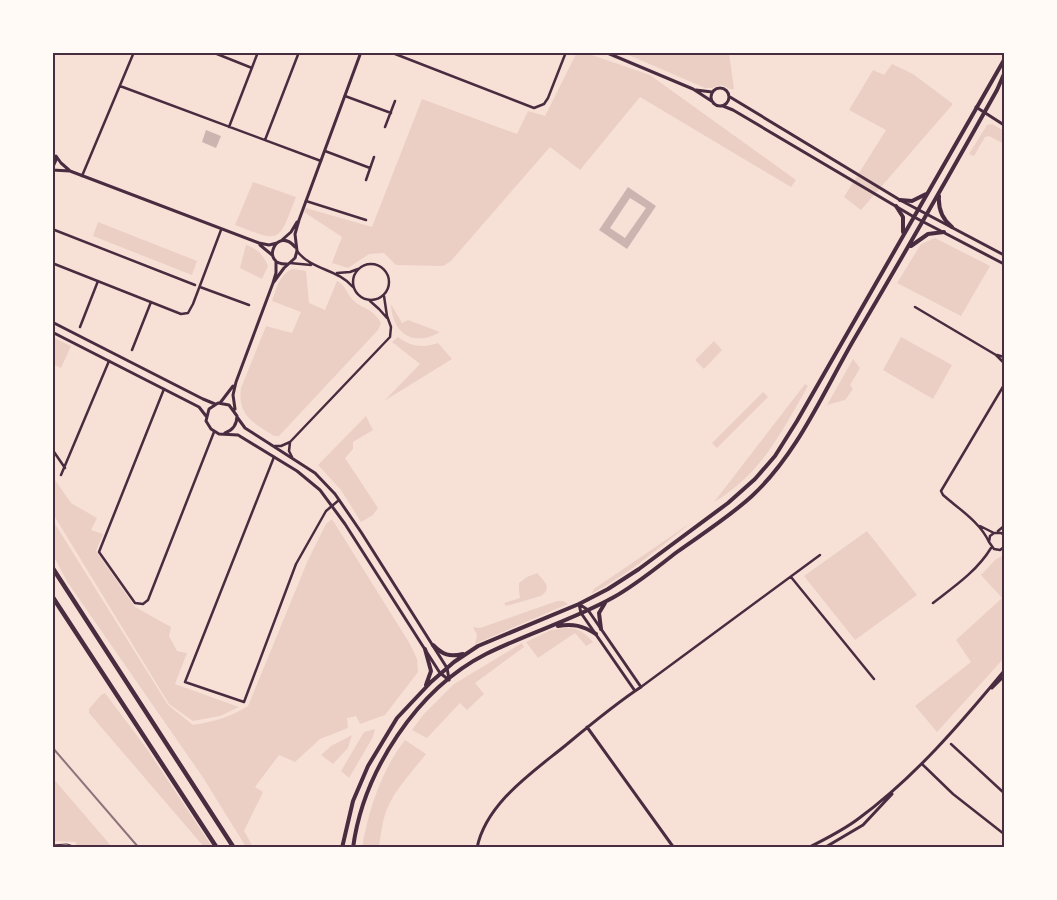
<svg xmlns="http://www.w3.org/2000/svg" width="1057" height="900" viewBox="0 0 1057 900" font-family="'Fira Sans Condensed',sans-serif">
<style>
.green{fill:#ebcfc5}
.building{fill:#ccb4b1;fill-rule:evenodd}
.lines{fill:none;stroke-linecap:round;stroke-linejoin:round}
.path{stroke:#4a2c40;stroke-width:1}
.minor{stroke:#4a2c40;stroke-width:2.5}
.tertiary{stroke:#4a2c40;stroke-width:3}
.secondary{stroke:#4a2c40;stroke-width:4}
.trunk{stroke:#4a2c40;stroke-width:4.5}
.rail{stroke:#8f747c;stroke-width:2}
.neatline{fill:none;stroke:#4a2c40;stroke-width:2}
</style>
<rect width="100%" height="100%" fill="#f7e1d7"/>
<path class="green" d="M577,52L586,53L650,75L796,180L791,187L640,97L580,170L550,147L451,261L443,266L396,265L384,253L369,254L348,268L332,263L342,237L304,212L306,208L372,227L422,99L517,134L528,111L545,116Z
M624,53H729L734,89H730L721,85L712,88H705Z
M892,64L913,74L953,104L861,210L844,197L886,130L849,110L873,70L884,75Z
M992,124L1004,131V144L989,136L985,137L974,156L969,154L987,125Z
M253,182L296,197C278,243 282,243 235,225Z
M98,222L197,261L192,275L93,236Z
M935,238L990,266L961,316L897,283L921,244Z
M246,245C258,249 263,255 268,266L262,279L240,268Z
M293,269L306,271L309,303L325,310L337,281C345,284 347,294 353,300C363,310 372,307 381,323L378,330L279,436H274C254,423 237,416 241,388L266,326L292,333L301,312L272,301C277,288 279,274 293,269Z
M391,304L402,323L408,320L440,332C413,348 392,333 391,304Z
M52,337L71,346L61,368L53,364Z
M398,337C411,347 423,348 438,343L452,359L384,401L420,364L392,342Z
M901,337L952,365L933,399L883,370Z
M714,341L722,350L704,369L695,360Z
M853,359L860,368L850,385L853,389L845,400L827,405Z
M805,384L808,386C781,432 762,474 714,502Z
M763,392L768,397L717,448L712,443Z
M366,416L373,430L353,442V449L345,458L378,508L373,515L361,522L341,490L318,465Z
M53,477L71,503L97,518L91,530L103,534L96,551L135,607L171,627L169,636L177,651L187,653L175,684L239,707L220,716L193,721L169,704L53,514Z
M52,519L168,705L193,725C213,722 231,717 248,706L308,560L326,524L332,519L410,644L417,659L418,672L385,715L360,724L356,716L347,718L348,728L320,739L295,762L279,755L255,787L263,792L244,831L253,847H246L202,776L68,583L53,555Z
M692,522C658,549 629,574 591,594L594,589Z
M867,531L917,595L855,640L804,576Z
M1002,556L1004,558V658L937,732L915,706L971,662L956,640L1002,598L981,575L996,559Z
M537,573C544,581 553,588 541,596L506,606L504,603L520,598L519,591V583L527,577Z
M557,601H563L568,604L475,644L477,635L473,627L480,628Z
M566,628C579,628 584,632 593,642L586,646L575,633L538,658L526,642L551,630Z
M522,643L524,647L475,683L484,694L467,710L460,703L427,738L412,730L423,715L454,684Z
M105,693L147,749L211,845L210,847H204L89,713V709L101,695Z
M375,729L373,737L349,778L341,771L364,732Z
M352,735L348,748L333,764L321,755L331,746Z
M405,740L426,754C413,771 395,789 387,809C382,821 381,835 379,847H362C369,809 381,771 405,740Z
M52,777L112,847H76V842L53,841Z"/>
<path class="building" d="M206,130L221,136L216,148L202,142Z
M628,187L656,206L627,249L599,230ZM630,198L646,208L625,238L610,228Z"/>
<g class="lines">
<path class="path" d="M52,845L67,844L80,848"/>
<path class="minor" d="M212,52L252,68
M390,52L534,108L544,104L548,98L566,52
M120,86L321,161
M345,96L391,113
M229,127L258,52
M385,127L395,101
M265,140L299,52
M325,151L370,168
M82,176L134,52
M366,180L374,157
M306,201L366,220
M52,229L195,285
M297,251C311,270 338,269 353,287
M52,263L181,314L188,313L193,304L221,230
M290,263L311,265
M353 282a18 18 0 1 1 36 0a18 18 0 1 1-36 0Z
M337,273L350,272L358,269
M200,287L249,305
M370,301L379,309L387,318
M915,307L996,355L1004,363
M80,327L98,281
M132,350L151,302
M997,355L1004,357
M164,389L99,552L135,603L143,604L148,600L214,432
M290,442L289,451L292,457
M275,446H281L290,442L390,337L391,327L387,316L384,296
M52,449L65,468
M274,457L185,682L244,702L296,564L326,511L339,500
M61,475L109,361
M980,526L994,533
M998,531L1004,526
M1004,535L1001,533H994L990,536L989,542L994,549L1000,550L1004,547
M989,542C980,522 959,509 943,495L941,491L1004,385
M791,577L874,679
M933,603C955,586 977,571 991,548
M641,687L820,555
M951,744L1004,793
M922,764L953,794L1004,834"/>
<path class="tertiary" d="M605,52L693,89L713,102
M711 97a9 9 0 1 1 18 0a9 9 0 1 1-18 0Z
M696,90L712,92
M730,97L900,200L1004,255
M723,106L733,110L914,217L1004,264
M976,107L1004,125
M52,151L56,160L52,169
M56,156L61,163L69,170
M52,170L70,171L259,243L269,245L277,243
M282,240L291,232L297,222
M260,245L272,255
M287,264C259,265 277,225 295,247
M273,283L284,268L295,258L297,251L295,234L299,220L361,52
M52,322L203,399L215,404
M52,332L199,407L206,416
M220,403L233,386
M235,409L233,395L236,382L273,283L276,273V261
M237,417L245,428L315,473L335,494L361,532L447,668L449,679
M225,433C233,430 237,425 237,416L229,405L218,403L209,409L206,421L211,429L219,434L238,435L297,471L320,490L345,524L440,673L449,680
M579,604L581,613L635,691
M992,688L1004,676
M587,727L674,848
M477,848C486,803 533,772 566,745C590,725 615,704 641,687L588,610L579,604
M808,848C825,839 842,831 858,819C914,778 960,724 1004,671
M824,848L863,825L892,794"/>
<path class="secondary" d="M939,196C938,209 942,219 952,227
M900,200L912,201L926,194
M896,206L903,217V232
M911,246L928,234L944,232
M558,626C573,623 583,626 596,634
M601,629L599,613L605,603
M433,645C443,655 449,657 463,654
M425,649L431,671L426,685
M342,848L353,801L368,766L397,718L431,682L454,662L478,646L579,604L608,589L639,569L728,503L755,479L775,456L797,421L1004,60
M353,848C363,772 417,689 486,654C528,633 573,620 614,597C637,584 656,568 677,552C702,534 729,517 752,496C797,454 822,395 853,341C902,258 950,174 997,90L1004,74"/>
<path class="trunk" d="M52,567L234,848
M52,596L217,848"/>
<path class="rail" d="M52,747L139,848"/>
</g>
<rect width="1057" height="900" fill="none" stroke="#fffaf5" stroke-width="108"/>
<rect x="54" y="54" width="949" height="792" class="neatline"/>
</svg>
